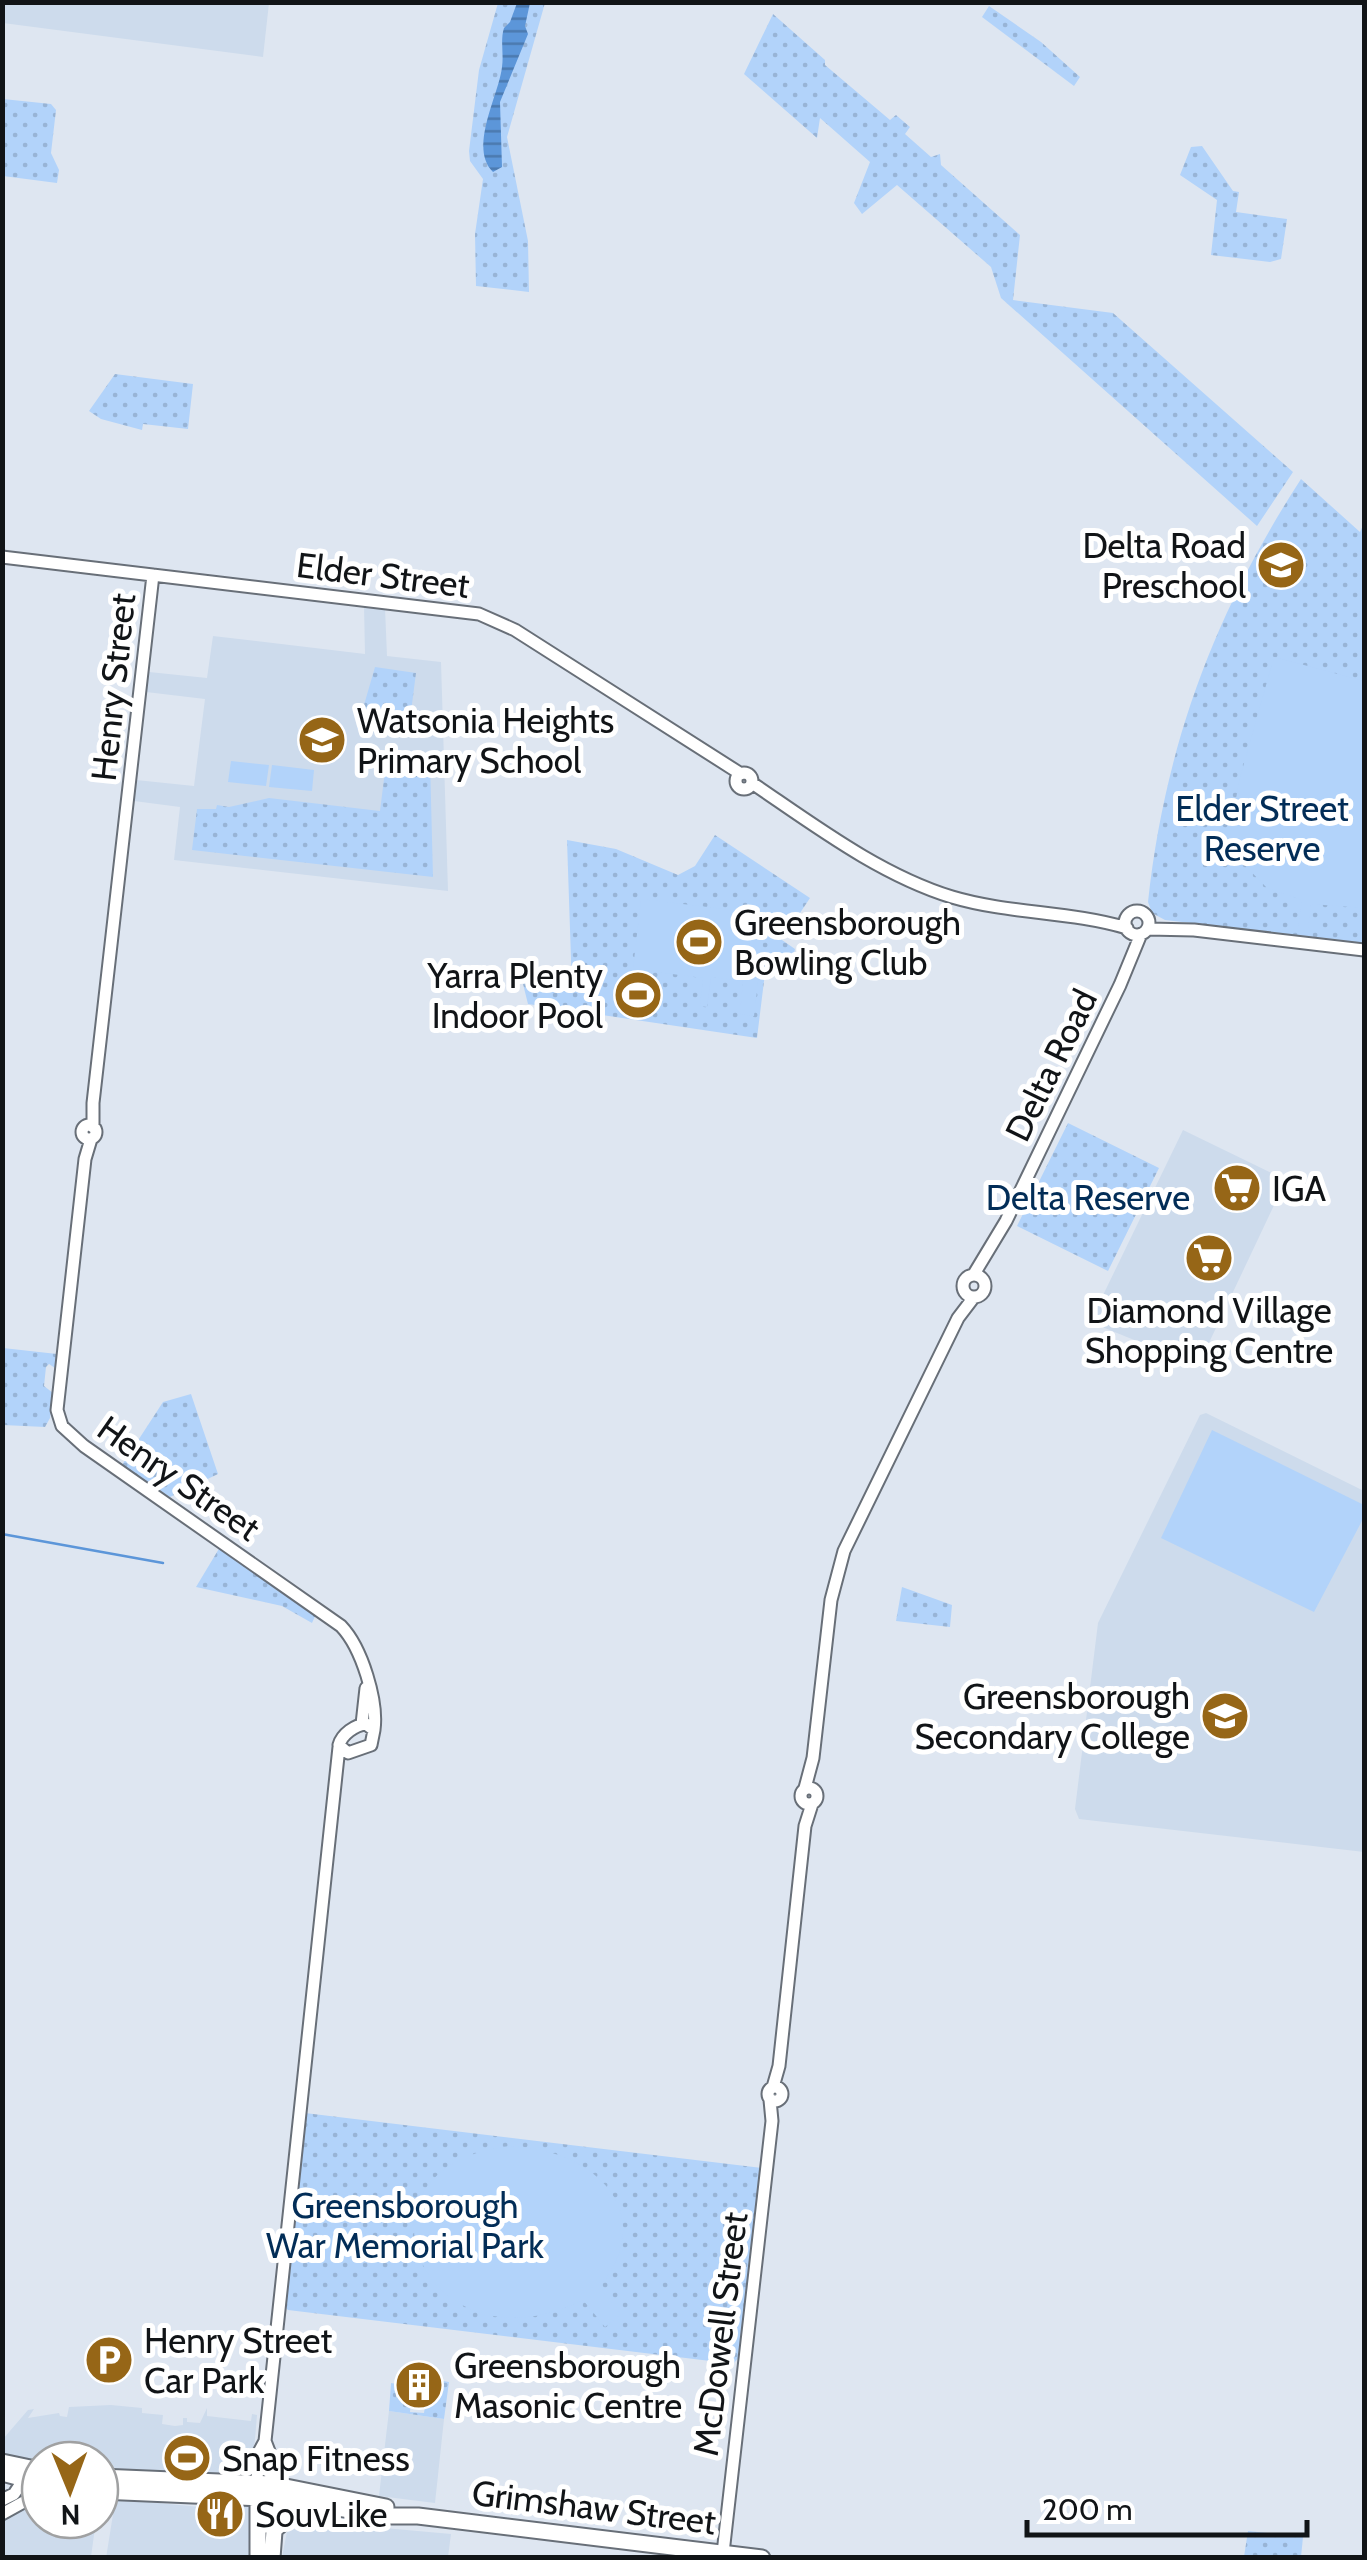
<svg xmlns="http://www.w3.org/2000/svg" width="1367" height="2560" viewBox="0 0 1367 2560" font-family="Cabin,sans-serif">
<style>
.built{fill:#cddbec}
.grass{fill:url(#grass-dots)}
.garden{fill:#b2d3fa}
.water{fill:url(#water-rules)}
.lines{fill:none;stroke-linecap:round;stroke-linejoin:round}
.stream{stroke:#5c96d9;stroke-width:2.5}
.minor-casing{stroke:#686f78;stroke-width:15}
.major-casing{stroke:#686f78;stroke-width:19}
.minor{stroke:#fff;stroke-width:11}
.major{stroke:#fff;stroke-width:15}
.labels{text-anchor:middle;dominant-baseline:central;stroke-width:10;stroke-linejoin:round;paint-order:stroke}
.poi-label{font-size:35px;fill:#111417;stroke:#fff;text-anchor:start}
.street-label{font-size:35px;fill:#111417;stroke:#fff}
.park-label{font-size:35px;fill:#022d57;stroke:#fff}
</style>
<defs>
<pattern id="grass-dots" width="8" height="8" patternUnits="userSpaceOnUse" patternTransform="scale(2.5)"><rect width="8" height="8" fill="#b2d3fa"/><path d="M2 2h.1M6 6h.1" fill="none" stroke="#98b4d6" stroke-width="1.8" stroke-linecap="round"/></pattern>
<pattern id="water-rules" width="6" height="5" patternUnits="userSpaceOnUse" patternTransform="scale(2.5)"><rect width="6" height="5" fill="#5c96d9"/><path d="M0 2.5h6" fill="none" stroke="#4b79af"/></pattern>
</defs>
<rect width="100%" height="100%" fill="#dee6f1"/>
<path class="built" d="M3,3H269L263,57L3,23Z
M364,605L385,608L387,656L441,662L448,891L174,860L180,807L134,801L136,780L194,786L205,699L146,692L149,672L207,678L213,636L365,654Z
M1183,1130L1286,1180L1198,1366L1090,1322Z
M1206,1413L1364,1491V1852L1079,1819L1075,1809L1098,1623L1200,1415Z
M111,2405L142,2408V2413L163,2415L162,2424L175,2426L183,2425V2418H187V2422L200,2423L207,2408V2416L251,2421L252,2414L257,2415L253,2463L247,2471L237,2476L100,2472V2460H40V2465L3,2457V2439L28,2410L34,2409L28,2418L59,2413L60,2416L67,2417L69,2407Z
M389,2411L444,2419L435,2503L379,2496Z
M40,2497V2520H96L91,2557L3,2558V2522L8,2514Z
M132,2497L139,2501L199,2507L207,2501L246,2504L251,2507L253,2557L106,2558L115,2502L119,2498Z
M306,2521L451,2534L448,2557H282L287,2532Z"/>
<path class="grass" d="M498,3H545L507,137L528,241L529,292L476,286L475,234L483,179L470,161L469,151L479,70Z
M989,6L1041,42L1080,77L1074,86L982,17Z
M773,14L825,60V65L890,120L896,115L910,127L905,134L931,157L940,154L941,165L1020,235L1013,300L1113,313L1293,472L1257,526L1001,298L991,267L897,185L862,214L854,203L870,162L820,118L817,138L744,74Z
M3,99L51,104L56,110L51,153L59,170L57,183L3,176Z
M1202,146L1233,191L1239,192L1236,212L1287,219L1281,259L1270,262L1211,255L1217,200L1180,175L1191,147Z
M115,374L193,384L188,429L143,424L142,430L101,419L89,411Z
M1301,479L1360,532L1364,523V943L1165,920L1152,913L1148,902C1165,745 1215,612 1301,479Z
M375,667L416,673L408,735L357,729Z
M387,755L430,760L433,877L192,850L197,809H216L217,805L229,807L269,798L380,811Z
M715,835L810,898L782,940L795,949L791,966L772,955L766,965L757,1038L528,1004L523,984L572,989L567,840L616,849L678,875L695,866Z
M1068,1123L1159,1168L1108,1271L1017,1226Z
M3,1348L57,1354L55,1368L49,1364L46,1367L44,1386L53,1393L50,1418L45,1427L3,1425Z
M191,1394L218,1474L170,1497L122,1465L163,1402Z
M220,1547L316,1614L312,1623L282,1606L196,1587Z
M902,1587L952,1605L950,1627L896,1621Z
M305,2113L762,2168L740,2356L734,2363H727L288,2310L284,2306Z
M443,2381L449,2382L444,2419L389,2411L391,2383L397,2384L396,2397L411,2400L410,2412L424,2413L428,2385L442,2387Z
M1248,2531L1303,2537L1301,2557H1244Z"/>
<path class="garden" d="M1274,657L1364,681V908L1311,904L1308,930L1298,928L1302,900L1267,888L1228,848L1239,781Z
M231,761L269,765L266,786L228,782Z
M272,765L314,770L312,791L269,787Z
M641,899L766,914L754,1016L740,1014L743,981L711,977L707,1007L700,1006L703,978L633,969Z
M1212,1430L1364,1505V1517L1314,1612L1161,1538Z
M510,2146C591,2149 661,2209 600,2287L621,2314L605,2327L583,2300C423,2380 335,2166 510,2146Z"/>
<path class="water" d="M517,3H530L525,26L528,34L500,102L502,167L493,172C468,148 499,95 502,67C504,53 500,41 504,28L510,22Z"/>
<g class="lines">
<path class="stream" d="M2,1534L163,1563"/>
<g class="minor-casing">
<path id="minor" d="M2,557L479,614L515,630L741,774
M736 781a8 8 0 1 1 16 0a8 8 0 1 1-16 0Z
M752,783C814,825 880,875 952,897C1009,914 1070,911 1127,928
M1125 923a12 12 0 1 1 24 0a12 12 0 1 1-24 0Z
M1148,929L1194,930L1364,950
M82 1132a7 7 0 1 1 14 0a7 7 0 1 1-14 0Z
M93,1127V1103L153,575
M91,1139L85,1159L57,1410L62,1426L84,1446L341,1626C362,1648 378,1701 374,1730
M974,1274L1006,1221L1120,985L1141,934
M963 1286a11 11 0 1 1 22 0a11 11 0 1 1-22 0Z
M362,1724L366,1688
M366,1724L374,1730L371,1745L348,1753L339,1745C342,1734 355,1725 366,1724Z
M801 1796a8 8 0 1 1 16 0a8 8 0 1 1-16 0Z
M805,1788L813,1758L831,1600L844,1551L958,1318L974,1297
M768 2094a7 7 0 1 1 14 0a7 7 0 1 1-14 0Z
M773,2087L779,2066L805,1826L812,1804
M265,2441L270,2454L271,2484
M257,2483L258,2454L265,2441L339,1747
M2,2500L14,2494L24,2479
M2,2514L40,2493
M723,2553L772,2121L770,2100"/>
</g>
<g class="major-casing">
<path id="major" d="M2,2462L40,2470
M2,2473L40,2483
M100,2477L271,2484L386,2507
M272,2488L275,2518L272,2558
M100,2491L284,2499L386,2516H418L762,2558
M258,2492V2558
M274,2530L295,2512L316,2508"/>
</g>
<use href="#minor" class="minor"/>
<use href="#major" class="major"/>
</g>
<defs>
<g id="school-disc" transform="scale(2.5)"><circle r="9.5" fill="#966617" stroke="#fff"/><path d="M0-5L7-2L0 1L-7-2ZM-4 1L0 2.5L4 1V4Q0 6-4 4Z" fill="#fff"/></g>
<g id="stadium-disc" transform="scale(2.5)"><circle r="9.5" fill="#966617" stroke="#fff"/><path d="M0-5a6.5 5 0 1 0 0 10a6.5 5 0 1 0 0-10ZM-3.5-1.8h7v3.6h-7Z" fill="#fff"/></g>
<g id="supermarket-disc" transform="scale(2.5)"><circle r="9.5" fill="#966617" stroke="#fff"/><path d="M-6-5.5h2.5l.6 2H6L4.5 2H-2.5L-4.4-4H-6ZM-1.5 3.2a1.3 1.3 0 1 0 .1 0ZM3 3.2a1.3 1.3 0 1 0 .1 0Z" fill="#fff"/></g>
<g id="parking-disc" transform="scale(2.5)"><circle r="9.5" fill="#966617" stroke="#fff"/><path d="M-3.5-5.5H1a3.5 3.5 0 0 1 0 7H-1V5.5H-3.5ZM-1-3.4V-.6H.8a1.4 1.4 0 0 0 0-2.8Z" fill="#fff"/></g>
<g id="building-disc" transform="scale(2.5)"><circle r="9.5" fill="#966617" stroke="#fff"/><path d="M-4-6H4V6H1V3H-1V6H-4ZM-2.5-4.3h1.7v1.8h-1.7ZM.8-4.3h1.7v1.8H.8ZM-2.5-1h1.7V.8h-1.7ZM.8-1h1.7V.8H.8Z" fill="#fff"/></g>
<g id="restaurant-disc" transform="scale(2.5)"><circle r="9.5" fill="#966617" stroke="#fff"/><path d="M-5-6h1v4h1v-4h1v4h1v-4h1v5L-1.5 .5V6h-2V.5L-5-1ZM5-6V6H3V1.5H1.5Q1.5-4 5-6Z" fill="#fff"/></g>
</defs>
<g fill-rule="evenodd">
<use href="#school-disc" x="1281" y="565"/>
<use href="#school-disc" x="322" y="740"/>
<use href="#stadium-disc" x="699" y="942"/>
<use href="#stadium-disc" x="638" y="995"/>
<use href="#supermarket-disc" x="1237" y="1188"/>
<use href="#supermarket-disc" x="1209" y="1258"/>
<use href="#school-disc" x="1225" y="1716"/>
<use href="#parking-disc" x="109" y="2360"/>
<use href="#building-disc" x="419" y="2385"/>
<use href="#stadium-disc" x="187" y="2458"/>
<use href="#restaurant-disc" x="220" y="2514"/>
</g>
<g class="labels">
<g class="poi-label">
<text x="1246" y="545" text-anchor="end">Delta Road<tspan x="1246" dy="40">Preschool</tspan></text>
<text x="357" y="720">Watsonia Heights<tspan x="357" dy="40">Primary School</tspan></text>
<text x="734" y="922">Greensborough<tspan x="734" dy="40">Bowling Club</tspan></text>
<text x="603" y="975" text-anchor="end">Yarra Plenty<tspan x="603" dy="40">Indoor Pool</tspan></text>
<text x="1272" y="1188">IGA</text>
<text x="1209" y="1310" text-anchor="middle">Diamond Village<tspan x="1209" dy="40">Shopping Centre</tspan></text>
<text x="1190" y="1696" text-anchor="end">Greensborough<tspan x="1190" dy="40">Secondary College</tspan></text>
<text x="144" y="2340">Henry Street<tspan x="144" dy="40">Car Park</tspan></text>
<text x="454" y="2365">Greensborough<tspan x="454" dy="40">Masonic Centre</tspan></text>
<text x="222" y="2458">Snap Fitness</text>
<text x="255" y="2514">SouvLike</text>
</g>
<g class="street-label">
<text transform="translate(383 575) rotate(7)">Elder Street</text>
<text transform="translate(113 687) rotate(-84)">Henry Street</text>
<text transform="translate(1051 1065) rotate(-64)">Delta Road</text>
<text transform="translate(179 1478) rotate(35)">Henry Street</text>
<text transform="translate(720 2334) rotate(-83)">McDowell Street</text>
<text transform="translate(594 2507) rotate(7)">Grimshaw Street</text>
</g>
<g class="park-label">
<text x="1262" y="808">Elder Street<tspan x="1262" dy="40">Reserve</tspan></text>
<text x="1088" y="1197">Delta Reserve</text>
<text x="405" y="2205">Greensborough<tspan x="405" dy="40">War Memorial Park</tspan></text>
</g>
</g>
<rect width="1367" height="2560" fill="none" stroke="#111417" stroke-width="10"/>
<g transform="translate(70 2490) rotate(179)"><circle r="48" fill="#ffffff" stroke="#a0a1a2" stroke-width="2.5"/>
<path d="M0-8L18 38L0 25L-18 38Z" fill="#966617"/>
<text y="-15" font-size="28" font-weight="bold" text-anchor="middle" fill="#111417">N</text>
</g>
<path d="M1027 2520v15h280v-15" fill="none" stroke="#111417" stroke-width="5"/>
<text x="1042" y="2520" font-size="30" fill="#111417" stroke="#ffffff" stroke-width="8" paint-order="stroke">200 m</text>
</svg>
